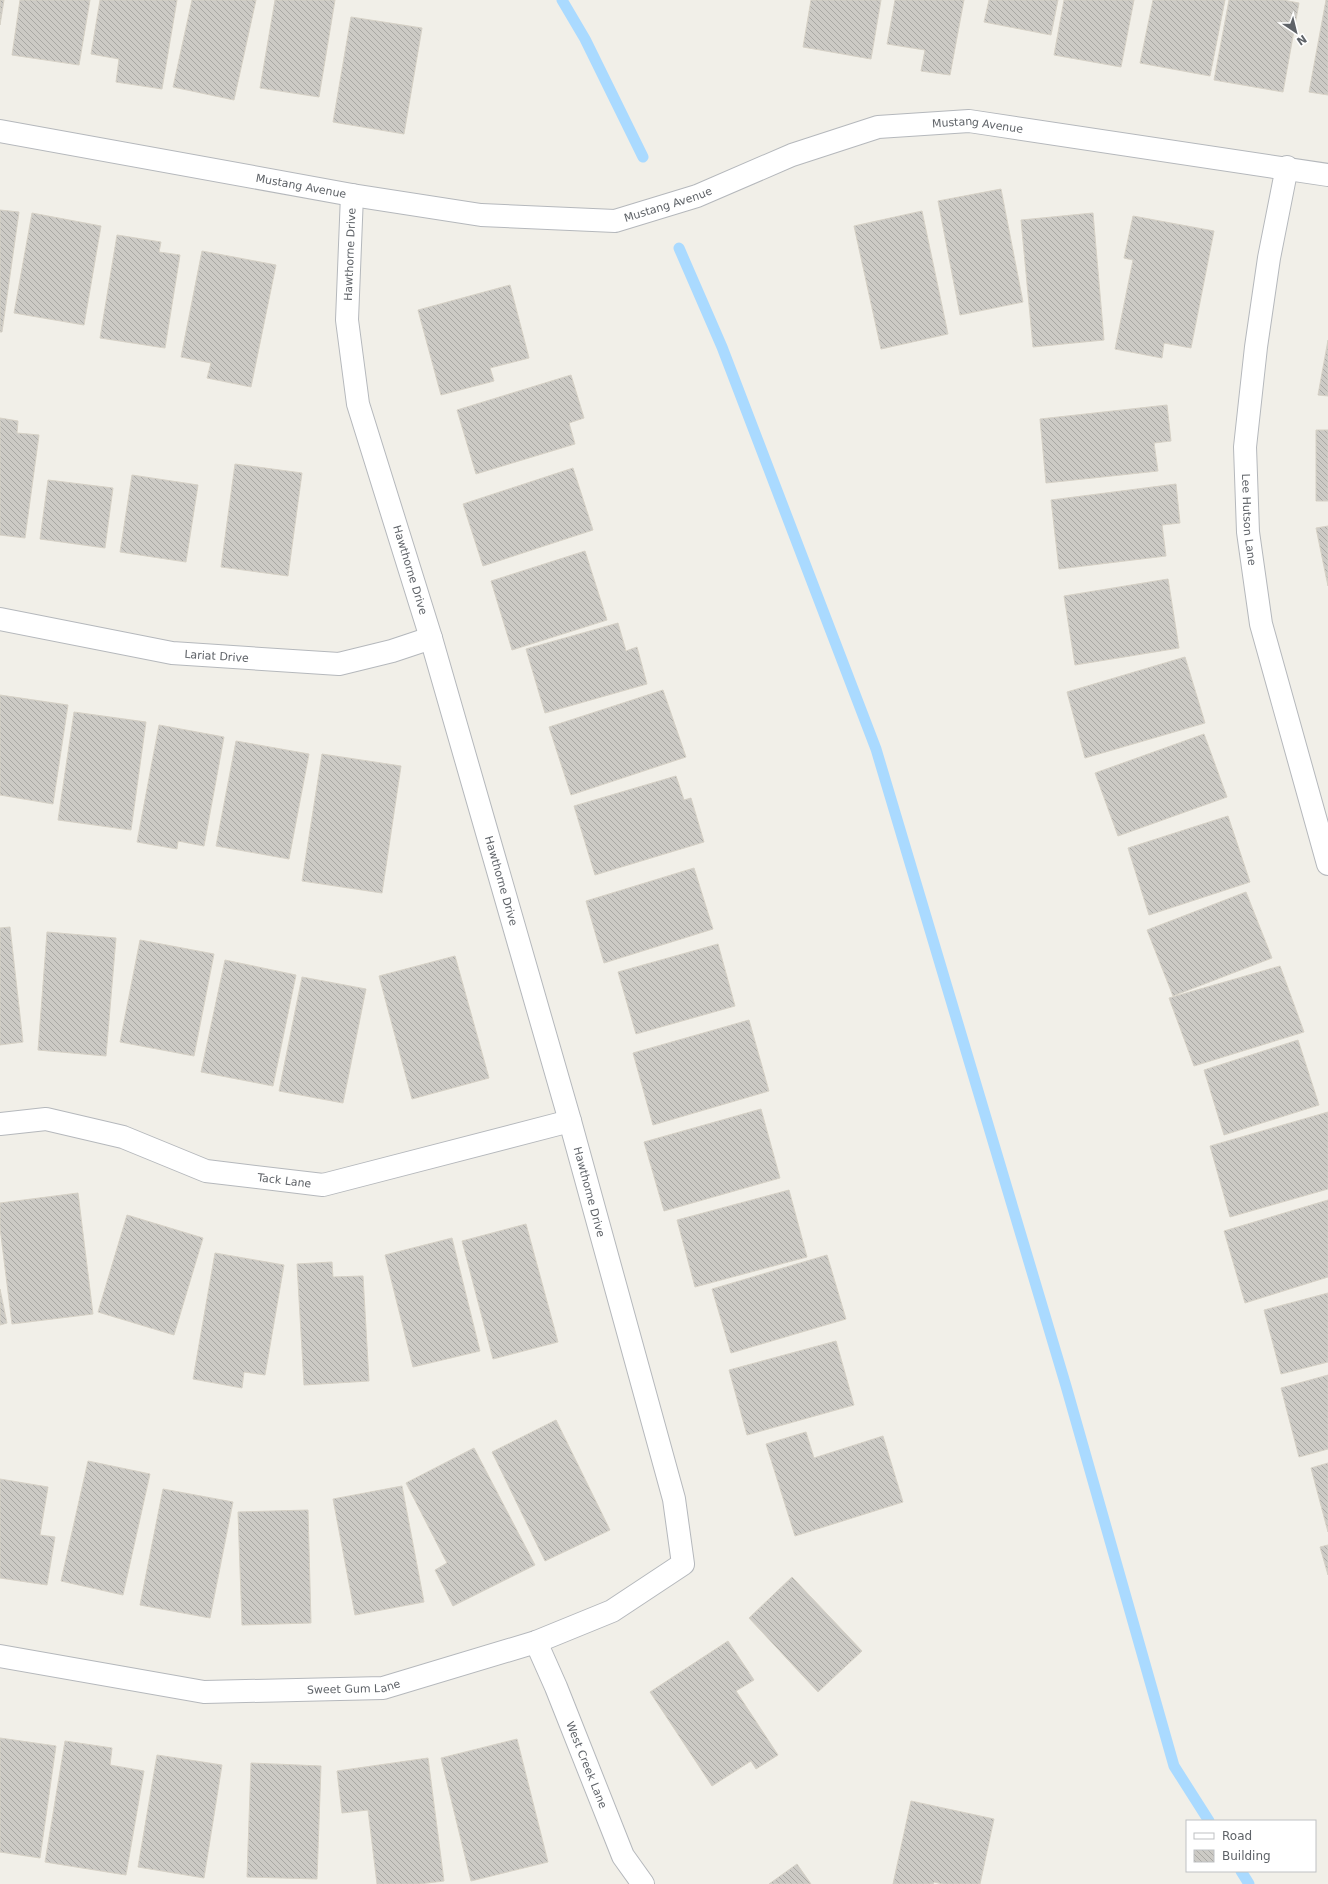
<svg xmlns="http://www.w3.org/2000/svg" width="1328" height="1884" viewBox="0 0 1328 1884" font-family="'DejaVu Sans',sans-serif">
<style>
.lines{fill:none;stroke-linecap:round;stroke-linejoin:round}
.stream{stroke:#aadaff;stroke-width:11}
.building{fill:url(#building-back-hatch);stroke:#d6d1c6}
.minor-casing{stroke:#b5b8bc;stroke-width:24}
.minor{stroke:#fff;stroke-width:22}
.labels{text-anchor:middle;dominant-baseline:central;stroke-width:3;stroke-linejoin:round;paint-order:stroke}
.street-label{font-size:11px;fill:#5f6368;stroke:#fff}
</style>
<defs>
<pattern id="building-back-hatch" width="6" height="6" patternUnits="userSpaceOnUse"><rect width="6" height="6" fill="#cccac5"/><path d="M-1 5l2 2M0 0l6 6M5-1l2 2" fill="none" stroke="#a9a8a4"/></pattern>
</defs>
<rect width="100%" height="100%" fill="#f1efe8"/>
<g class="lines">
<path class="stream" d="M562,0L585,39L643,157
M679,248L722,347L876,749L1066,1386L1174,1766L1209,1821
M1241,1871L1249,1884"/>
</g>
<path class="building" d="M0,0H4L0,25Z
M20,0H90L79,65L12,55Z
M100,0H177L162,89L116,82L119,59L91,54Z
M192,0H256L234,100L173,87Z
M275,0H335L319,97L260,88Z
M811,0H881L871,59L803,47Z
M895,0H964L950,75L921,71L925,50L887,44Z
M989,0H1058L1051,35L984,22Z
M1064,0H1134L1121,67L1054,55Z
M1153,0H1225L1210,76L1140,63Z
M1229,0H1283L1299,3L1283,92L1214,80Z
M1326,0H1328V95L1309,92Z
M351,17L422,28L404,134L333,122Z
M1001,189L1023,302L960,315L938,201Z
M0,210L19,212L2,332H0Z
M922,211L948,334L881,349L854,226Z
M32,213L101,226L84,325L14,313Z
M1093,213L1104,340L1033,347L1021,220Z
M1133,216L1214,231L1191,348L1164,343L1162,358L1115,349L1133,260L1124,258Z
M117,235L161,242L159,252L180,255L165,348L100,338Z
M202,251L276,265L251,387L207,378L211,363L181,357Z
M510,285L529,358L490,368L494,381L441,395L418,310Z
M1328,340V396L1318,395Z
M571,375L584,418L569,423L575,444L476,474L457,410Z
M1167,405L1171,441L1154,443L1158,471L1046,483L1040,419Z
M0,418L18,421L17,433L39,435L25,538L0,535Z
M1316,430H1328V501H1316Z
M235,464L302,473L288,576L221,567Z
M573,468L593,530L483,566L463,504Z
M132,475L198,485L186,562L120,552Z
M48,480L113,488L105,548L40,539Z
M1176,484L1180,523L1162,525L1166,556L1059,569L1051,500Z
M1328,526V586L1316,528Z
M585,551L607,620L512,650L491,581Z
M1168,579L1179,648L1075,665L1064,596Z
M618,623L626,651L637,647L647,684L545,713L526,649Z
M1185,657L1205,723L1085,758L1067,692Z
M663,690L686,757L571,795L549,727Z
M0,695L68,705L53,804L0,795Z
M74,712L146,722L131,830L58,820Z
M159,725L224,737L204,846L178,841L177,849L137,842Z
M1204,734L1227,797L1118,836L1095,773Z
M236,741L309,754L289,859L216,846Z
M322,754L401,766L382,893L302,881Z
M676,776L684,800L691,798L704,842L595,875L574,806Z
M1228,816L1250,882L1149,915L1128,848Z
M694,868L713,929L604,963L586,901Z
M1246,892L1272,958L1173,996L1147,930Z
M10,927L23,1042L0,1045V928Z
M47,932L116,938L106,1056L38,1050Z
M140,940L214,954L194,1056L120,1042Z
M718,944L735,1006L636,1034L618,972Z
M455,956L489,1078L412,1099L379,976Z
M225,960L296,975L273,1086L201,1072Z
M1280,966L1304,1032L1194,1066L1169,998Z
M302,977L366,989L343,1103L279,1091Z
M749,1020L769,1091L653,1125L633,1053Z
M1298,1040L1319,1105L1224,1135L1204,1070Z
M761,1109L780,1178L664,1211L644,1142Z
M1328,1112V1189L1230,1217L1210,1146Z
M789,1190L807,1257L695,1287L677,1220Z
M78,1193L93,1314L12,1324L0,1228V1203Z
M1328,1200V1277L1245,1303L1224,1231Z
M127,1215L203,1238L174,1335L98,1312Z
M526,1224L558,1342L493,1359L462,1241Z
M452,1238L480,1351L413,1367L385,1255Z
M215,1253L284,1265L265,1375L244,1372L242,1388L193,1379Z
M827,1255L846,1319L731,1353L712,1289Z
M332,1262L333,1277L363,1276L369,1381L304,1385L297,1264Z
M0,1289L7,1323L0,1325Z
M1328,1293V1362L1281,1374L1264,1310Z
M836,1341L854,1405L747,1435L729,1370Z
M1328,1375V1449L1299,1457L1281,1388Z
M556,1420L610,1530L545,1561L492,1452Z
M806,1432L814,1458L883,1436L903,1502L795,1536L766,1444Z
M474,1448L535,1565L453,1606L435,1570L447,1563L406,1483Z
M88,1461L150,1474L123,1595L61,1581Z
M1328,1463V1532L1311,1468Z
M0,1479L48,1487L40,1535L55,1537L47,1585L0,1578Z
M402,1486L424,1602L355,1615L333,1499Z
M163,1489L233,1502L210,1618L140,1605Z
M308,1510L311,1623L242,1625L238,1512Z
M1328,1545V1575L1320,1547Z
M792,1577L862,1651L818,1692L749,1618Z
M728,1641L754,1680L736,1691L778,1755L756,1769L751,1761L712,1786L650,1692Z
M0,1738L56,1746L40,1858L0,1852Z
M517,1739L548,1862L471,1881L441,1758Z
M65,1741L112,1748L110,1765L144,1771L126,1875L45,1862Z
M157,1755L222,1765L204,1878L138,1867Z
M428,1758L444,1881L419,1884H377L368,1810L342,1813L337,1771Z
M251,1763L321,1766L317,1879L247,1877Z
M911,1801L994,1819L980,1884H943L934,1882L933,1884H893Z
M797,1864L811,1884H769Z"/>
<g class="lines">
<g class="minor-casing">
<g id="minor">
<path id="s1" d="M0,131L352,195L481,215L615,221L697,196L792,155L878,127L969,121L1328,175"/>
<path id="s2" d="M1287,167L1269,258L1256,347L1245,447L1248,532L1261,624L1328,864"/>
<path id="s3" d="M0,619L172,653L339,664L392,651L431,638"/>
<path id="s4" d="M0,1124L46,1119L123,1137L206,1171L323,1185L570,1121"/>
<path id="s5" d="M536,1642L556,1687L623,1856L643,1884"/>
<path id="s6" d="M0,1656L204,1692L383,1688L536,1642L612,1611L683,1564L674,1499L570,1121L431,638L358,404L347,320L352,195"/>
</g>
</g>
<use href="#minor" class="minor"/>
</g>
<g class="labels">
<g class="street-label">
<text stroke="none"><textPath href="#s1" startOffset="1002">Mustang Avenue</textPath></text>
<text stroke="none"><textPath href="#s1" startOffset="306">Mustang Avenue</textPath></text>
<text stroke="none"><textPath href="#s1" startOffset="678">Mustang Avenue</textPath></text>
<text stroke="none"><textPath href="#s6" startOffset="2069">Hawthorne Drive</textPath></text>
<text stroke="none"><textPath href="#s2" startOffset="356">Lee Hutson Lane</textPath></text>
<text transform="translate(410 570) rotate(73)">Hawthorne Drive</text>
<text stroke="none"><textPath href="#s3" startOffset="220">Lariat Drive</textPath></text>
<text transform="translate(501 881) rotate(74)">Hawthorne Drive</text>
<text stroke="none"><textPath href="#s4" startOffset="294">Tack Lane</textPath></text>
<text transform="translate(589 1192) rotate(75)">Hawthorne Drive</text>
<text stroke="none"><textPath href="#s6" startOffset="357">Sweet Gum Lane</textPath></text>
<text stroke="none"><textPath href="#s5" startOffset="133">West Creek Lane</textPath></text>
</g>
</g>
<rect x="1186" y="1820" width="130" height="52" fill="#ffffff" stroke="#bfc1c3"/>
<rect x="1194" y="1833" width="20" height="6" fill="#ffffff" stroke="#bfc1c3"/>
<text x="1222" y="1840" font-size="12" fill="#5f6368">Road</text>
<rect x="1194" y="1850" width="20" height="12" fill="url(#building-back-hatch)" stroke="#bfc1c3"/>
<text x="1222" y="1860" font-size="12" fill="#5f6368">Building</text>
<g transform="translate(1296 32) rotate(145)" stroke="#ffffff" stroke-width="3" paint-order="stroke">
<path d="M0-3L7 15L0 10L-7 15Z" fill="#5f6368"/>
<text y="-6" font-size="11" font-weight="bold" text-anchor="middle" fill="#5f6368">N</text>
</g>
</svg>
